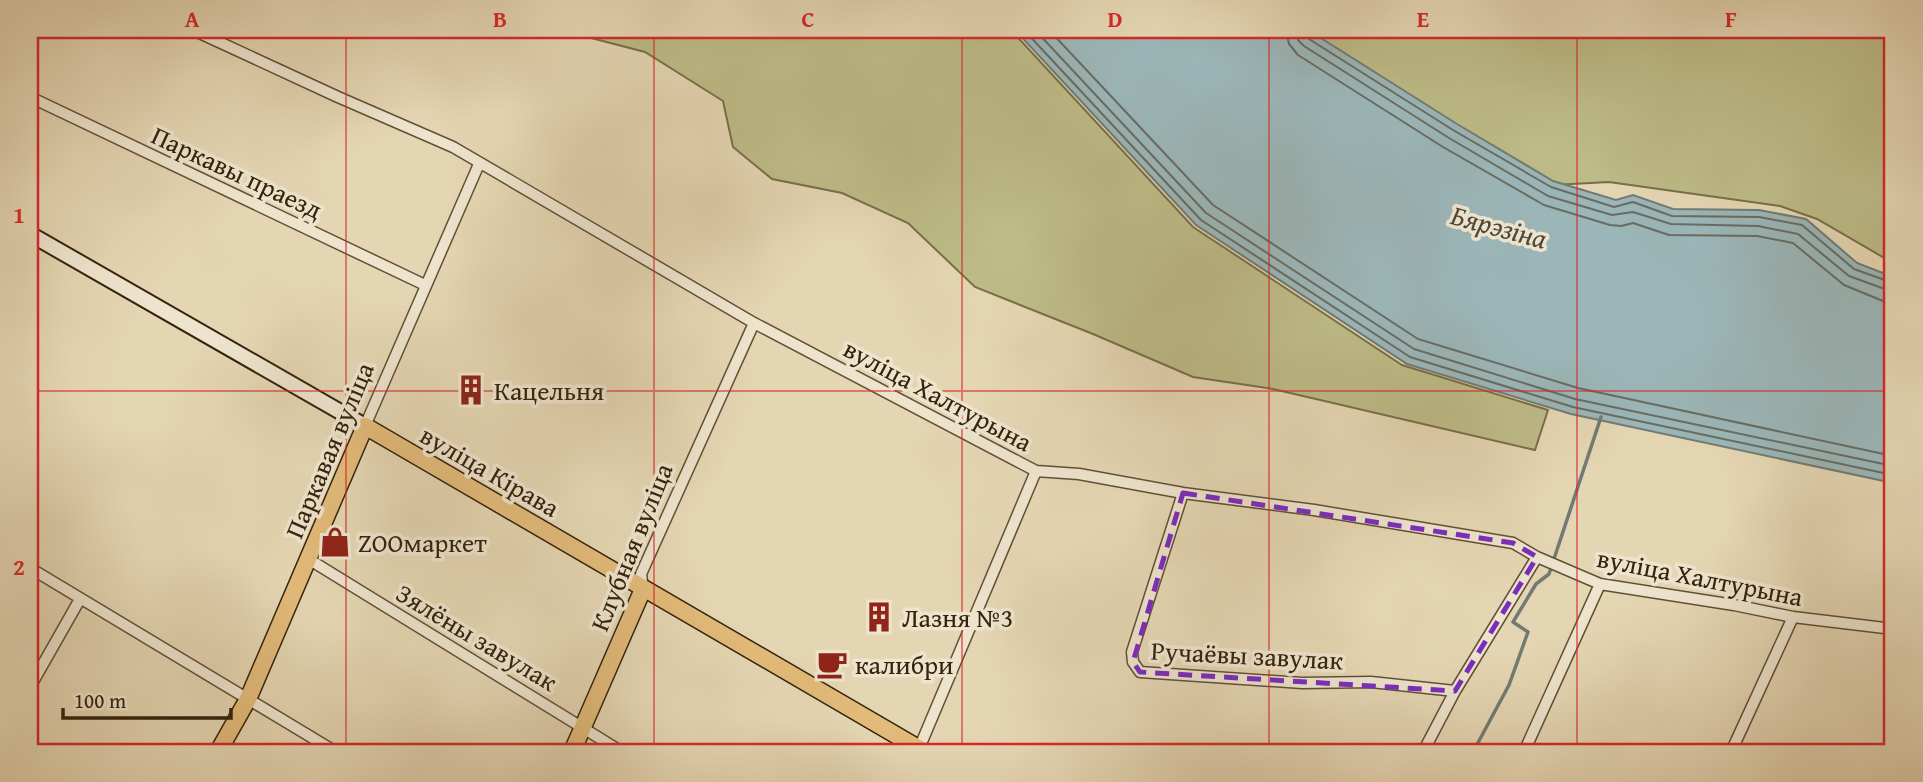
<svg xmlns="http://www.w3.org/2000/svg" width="1923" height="782" viewBox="0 0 1923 782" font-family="'Gentium Book Plus',serif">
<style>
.green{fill:#bdbb87;stroke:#786f4a;stroke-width:2}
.water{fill:#9bb6b8;stroke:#727b73;stroke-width:2}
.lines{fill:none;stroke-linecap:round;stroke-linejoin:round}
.shore{stroke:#686c62;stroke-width:2}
.stream{stroke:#727b73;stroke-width:3.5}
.street-casing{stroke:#605036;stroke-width:13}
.secondary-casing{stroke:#34230c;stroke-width:18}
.primary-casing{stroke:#34230c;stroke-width:19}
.street{stroke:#eee4ce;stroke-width:10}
.secondary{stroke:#eee4ce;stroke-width:14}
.primary{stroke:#e2bb7a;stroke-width:16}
.marked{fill:none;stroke:#7b2cbf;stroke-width:5;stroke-dasharray:14 9;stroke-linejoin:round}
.grid{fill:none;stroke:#d62828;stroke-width:2;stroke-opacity:0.55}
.labels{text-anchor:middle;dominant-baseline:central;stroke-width:7;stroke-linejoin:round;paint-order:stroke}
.street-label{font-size:26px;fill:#34230c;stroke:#eee4ce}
.poi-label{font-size:26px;fill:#34230c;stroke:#eee4ce;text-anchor:start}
.water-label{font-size:28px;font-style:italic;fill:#4e4837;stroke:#eee4ce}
.neatline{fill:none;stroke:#d62828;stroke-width:2.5}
.grid-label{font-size:23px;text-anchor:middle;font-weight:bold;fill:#d62828}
</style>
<rect width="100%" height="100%" fill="#e5d6b3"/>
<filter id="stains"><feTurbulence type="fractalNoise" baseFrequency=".00286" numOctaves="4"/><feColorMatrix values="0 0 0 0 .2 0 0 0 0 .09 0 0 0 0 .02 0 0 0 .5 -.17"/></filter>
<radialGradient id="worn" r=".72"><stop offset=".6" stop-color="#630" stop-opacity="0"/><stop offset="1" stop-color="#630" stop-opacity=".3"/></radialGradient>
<path class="green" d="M506,30H1011L1193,227L1402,365L1548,410L1535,450L1273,389L1193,377L1093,334L975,287L908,223L842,193L772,179L733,147L723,101L645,52L568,32Z
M1298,30H1893V263L1817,219L1780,206L1609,182L1554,185Z"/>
<path class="water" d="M1015,30H1308L1457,124L1553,181L1616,200L1633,195L1673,209L1759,210L1806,219L1857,263L1893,277V483L1571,414L1407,364L1196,225Z"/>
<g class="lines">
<path class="shore" d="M1024,30L1201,220L1410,357L1573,407L1893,475
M1035,30L1206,213L1414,349L1575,399L1893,466
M1049,30L1213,205L1418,339L1578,388L1893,456
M1286,30L1289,44L1298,55L1443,147L1544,205L1610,225L1621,226L1633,223L1669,235L1757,236L1793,243L1844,285L1883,301L1893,302
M1297,30L1298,40L1304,46L1449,138L1548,196L1612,215L1633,212L1671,224L1758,226L1798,234L1849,276L1893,292
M1305,30L1309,39L1453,130L1551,187L1614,207L1633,202L1672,216L1759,217L1802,225L1854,269L1893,283"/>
<path class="stream" d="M1473,752L1509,685L1528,632L1513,622L1536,584L1549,574L1601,417"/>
<g class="street-casing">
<path id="street" d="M193,30L338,97L453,147L754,323L1036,471L1079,474L1183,493L1314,510L1513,543L1537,557L1600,584L1734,605L1793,617L1893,629
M30,97L425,285
M365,426L479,164
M1183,493L1132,652L1133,662L1140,672L1302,683L1371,682L1455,691
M310,560L622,752
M30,568L336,752
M643,589L641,574L754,323
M30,687L80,599
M918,751L1036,471
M1423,752L1455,691L1537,557
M1524,752L1600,584
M1731,752L1793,617"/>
</g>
<g class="secondary-casing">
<path id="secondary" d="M30,234L365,426"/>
</g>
<g class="primary-casing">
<path id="primary" d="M218,752L248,699L365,426L925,752
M572,752L643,589"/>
</g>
<use href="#street" class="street"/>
<use href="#secondary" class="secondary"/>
<use href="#primary" class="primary"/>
</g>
<path class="marked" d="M1183,493L1513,543L1537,557L1455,691L1140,672L1133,662Z"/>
<path class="grid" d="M346,30V752M654,30V752M962,30V752M1269,30V752M1577,30V752M30,391H1893"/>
<defs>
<g id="building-bare" transform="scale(2.415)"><path d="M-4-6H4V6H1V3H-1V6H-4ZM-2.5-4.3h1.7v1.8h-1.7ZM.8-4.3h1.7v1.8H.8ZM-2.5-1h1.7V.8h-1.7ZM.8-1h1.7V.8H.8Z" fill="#8f2418" stroke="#eee4ce" stroke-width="2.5" paint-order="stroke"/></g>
<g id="shop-bare" transform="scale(2.415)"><path d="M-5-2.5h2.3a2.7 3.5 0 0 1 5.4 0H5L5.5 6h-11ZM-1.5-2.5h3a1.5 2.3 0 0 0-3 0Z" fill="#8f2418" stroke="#eee4ce" stroke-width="2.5" paint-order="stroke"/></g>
<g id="cafe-bare" transform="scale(2.415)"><path d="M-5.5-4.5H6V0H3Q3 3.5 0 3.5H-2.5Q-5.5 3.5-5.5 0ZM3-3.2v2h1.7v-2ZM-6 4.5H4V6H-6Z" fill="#8f2418" stroke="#eee4ce" stroke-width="2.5" paint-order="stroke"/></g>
</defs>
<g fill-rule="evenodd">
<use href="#building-bare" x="471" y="390"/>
<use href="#shop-bare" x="335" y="542"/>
<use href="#building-bare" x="879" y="617"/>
<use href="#cafe-bare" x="832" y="664"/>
</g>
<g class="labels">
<g class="street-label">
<text transform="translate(237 172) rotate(25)">Паркавы праезд</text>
<text transform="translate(938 395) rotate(28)">вуліца Халтурына</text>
<text transform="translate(329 450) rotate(-67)">Паркавая вуліца</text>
<text transform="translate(490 471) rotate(30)">вуліца Кірава</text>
<text transform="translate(631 547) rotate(-68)">Клубная вуліца</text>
<text transform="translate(1700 577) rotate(11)">вуліца Халтурына</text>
<text transform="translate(477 637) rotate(31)">Зялёны завулак</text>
<text transform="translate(1247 655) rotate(3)">Ручаёвы завулак</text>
</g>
<g class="poi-label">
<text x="494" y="390">Кацельня</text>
<text x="358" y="542">ZOOмаркет</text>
<text x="902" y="617">Лазня №3</text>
<text x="855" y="664">калибри</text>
</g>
<g class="water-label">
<text transform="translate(1499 226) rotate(15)">Бярэзіна</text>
</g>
</g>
<rect width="1923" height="782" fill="none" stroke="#e5d6b3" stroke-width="77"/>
<path d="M63 708v10h168v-10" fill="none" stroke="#34230c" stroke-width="3.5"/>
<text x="74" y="708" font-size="21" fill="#34230c" stroke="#eee4ce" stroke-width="5" paint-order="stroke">100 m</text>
<rect x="38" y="38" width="1846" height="706" class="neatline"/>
<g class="grid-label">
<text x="192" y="27">A</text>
<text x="500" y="27">B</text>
<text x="808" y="27">C</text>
<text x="1115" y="27">D</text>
<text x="1423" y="27">E</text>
<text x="1731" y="27">F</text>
<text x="19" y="223">1</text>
<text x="19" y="575">2</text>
</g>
<rect width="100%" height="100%" filter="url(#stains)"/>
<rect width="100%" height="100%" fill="url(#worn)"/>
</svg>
